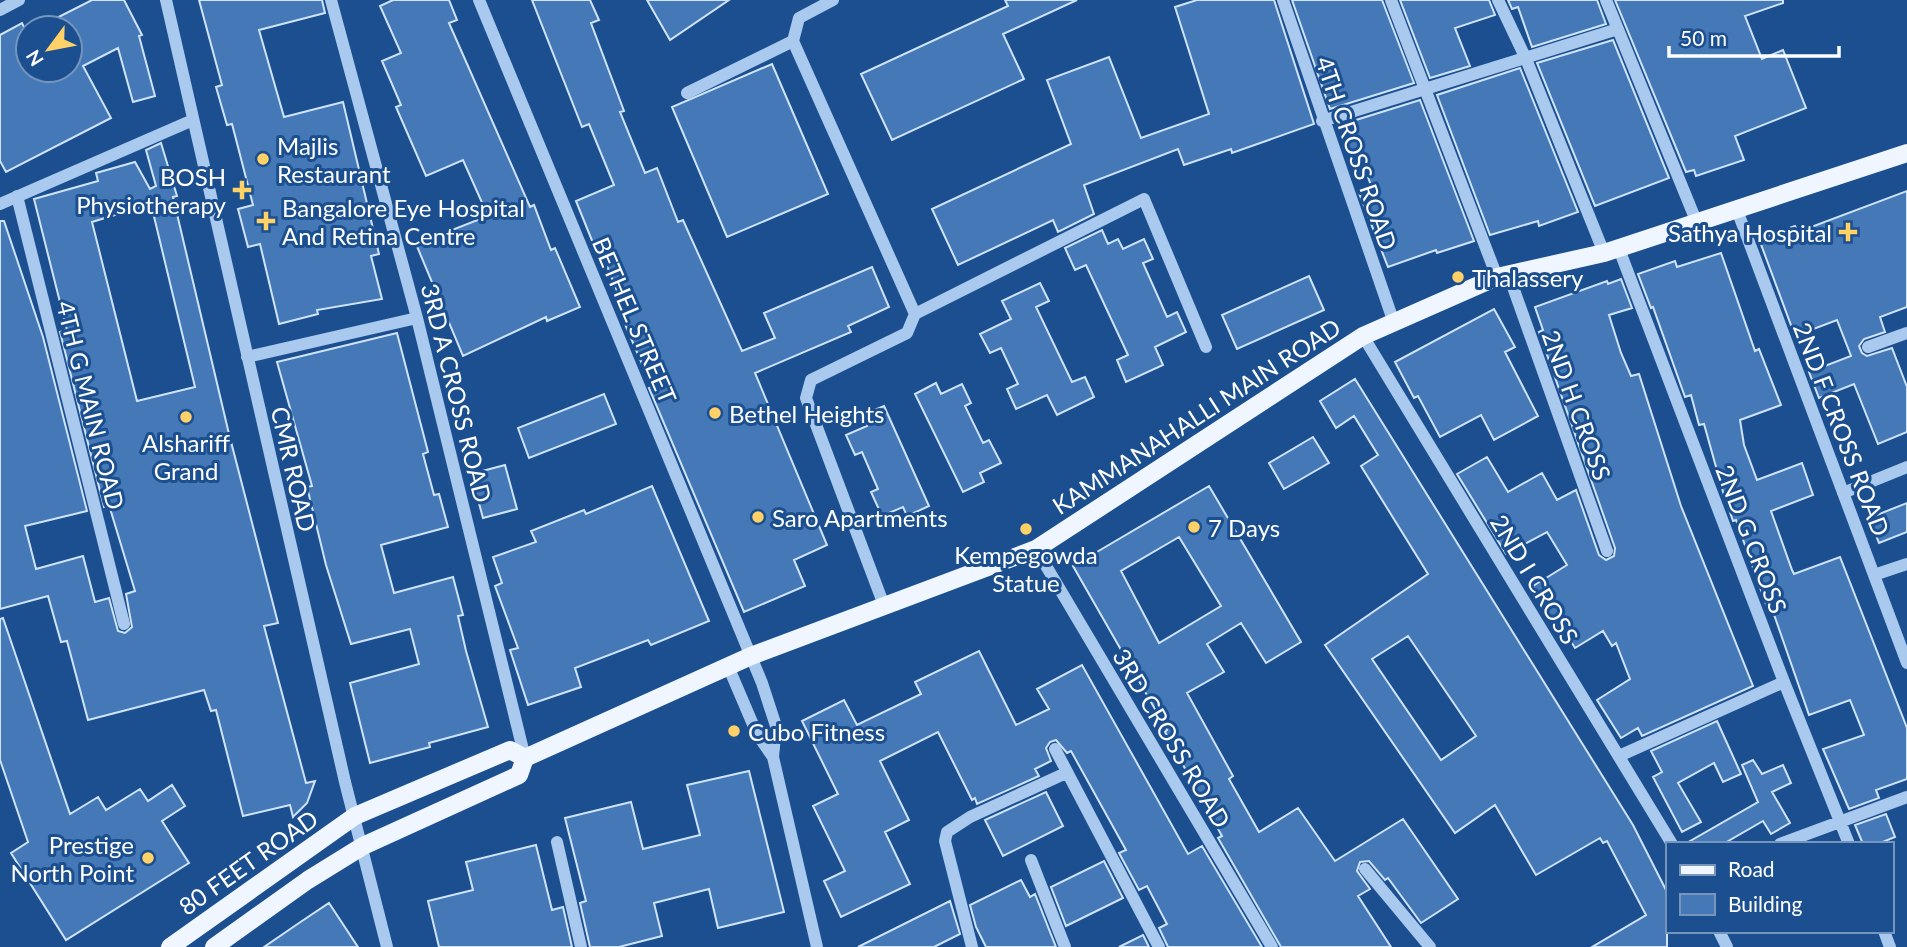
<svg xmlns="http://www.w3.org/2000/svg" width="1907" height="947" viewBox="0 0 1907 947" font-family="Lato,sans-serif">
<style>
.building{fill:#4478b7;stroke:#cfe3fa;stroke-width:2;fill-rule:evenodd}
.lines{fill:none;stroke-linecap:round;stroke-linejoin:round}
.minor{stroke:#a9c9ee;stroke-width:12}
.major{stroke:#f0f6ff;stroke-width:18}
.poi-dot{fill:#ffd166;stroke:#1b4f8f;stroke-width:2.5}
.labels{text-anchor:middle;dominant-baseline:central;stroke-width:6;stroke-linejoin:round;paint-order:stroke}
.poi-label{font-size:24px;fill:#fff;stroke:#1b4f8f;text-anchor:start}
.street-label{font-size:24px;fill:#fff;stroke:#1b4f8f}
</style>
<rect width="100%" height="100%" fill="#1b4f8f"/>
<path class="building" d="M92,0H124L142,35L139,36L155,96L133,102L118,48L83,66L111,118L6,172L0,161V35L22,23L28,35V70H70V28H37Z
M199,0H322L325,13L259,30L284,117L343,102L379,254L371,256L382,299L317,310L318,314L279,324L260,244L248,247L238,209L253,205L232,124L227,125L216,87L222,85Z
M393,0H449L457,20L449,23L530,207L534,205L551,250L555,248L580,307L547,321L546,317L463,356L416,244L488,216L463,160L426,176L396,107L401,105L382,61L401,53L380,6Z
M532,0H590L599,20L591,23L624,111L620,112L645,173L657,168L678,222L683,220L742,351L775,338L764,313L872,267L889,307L848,326L851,332L755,373L827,545L794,560L805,586L744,612L649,388L652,387L618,308L623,306L597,241L593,243L576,201L614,185L589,124L582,127Z
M647,0H729L670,40Z
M1005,0H1077L1003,34L1024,79L892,140L861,74L1008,6Z
M1197,0H1274L1314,124L1232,153L1231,149L1184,165L1178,149L1084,185L1094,214L1058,232L1053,220L958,265L932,209L1071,144L1047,80L1109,57L1141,138L1209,114L1175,7Z
M1292,0H1382L1414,83L1330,109Z
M1400,0H1489L1495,15L1455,28L1470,66L1430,78Z
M1508,0H1597L1606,24L1532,47L1518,7L1512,9Z
M1615,0H1783V3L1745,16L1762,59L1783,50L1806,108L1735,136L1744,160L1696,176L1694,170L1686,172Z
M1613,40L1669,178L1595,206L1537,63Z
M772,64L828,194L727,237L672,107Z
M1520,68L1578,212L1539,226L1538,221L1490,235L1437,95Z
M1420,100L1474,241L1437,253L1436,250L1388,267L1359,193L1372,188L1359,153L1351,156L1340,125Z
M161,143L177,196L173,197L229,434L278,623L264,626L306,783L315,781L307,803L293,817L290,805L243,816L216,710L211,711L204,690L88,720L67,641L61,642L48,596L0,609V221H4L43,337L87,511L25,526L36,569L83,556L95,602L109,598L118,631L125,633L132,627L126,594L135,591L109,505L104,507L60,332L67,330L34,199L98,181L96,173L135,162L150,189L156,186L146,150ZM151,204L195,387L137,401L92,222Z
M1907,191V307L1880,317L1885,332L1864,339L1859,346L1862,353L1867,356L1892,348L1907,387V432L1878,444L1854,384L1819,398L1809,372L1851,356L1837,320L1795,336L1759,239L1795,226L1798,232Z
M1102,230L1108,244L1118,239L1123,249L1144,239L1153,259L1143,263L1167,317L1177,312L1186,332L1155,347L1163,365L1126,382L1117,360L1128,355L1086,265L1075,270L1065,248Z
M1721,253L1755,351L1759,349L1781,405L1740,420L1744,445L1757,480L1802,463L1813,495L1771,511L1792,570L1794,574L1840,557L1907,728V779L1876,790L1879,798L1849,809L1823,749L1864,735L1850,700L1809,715L1771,606L1767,607L1736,520L1733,521L1723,492L1704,424L1699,425L1691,395L1685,397L1653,307L1651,308L1638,274L1675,261L1677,267Z
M1309,276L1324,310L1237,349L1222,315Z
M1621,279L1632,308L1609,315L1621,353L1631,376L1639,374L1681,506L1753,686L1642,736L1638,728L1621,738L1597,700L1630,679L1616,643L1612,646L1603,631L1575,648L1557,619L1553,622L1533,586L1567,565L1547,532L1506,554L1457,474L1487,457L1508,492L1542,473L1557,500L1576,490L1599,555L1606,560L1614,556L1615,548L1539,332L1543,330L1535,307L1607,281L1608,284Z
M1040,283L1049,301L1036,307L1072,382L1085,377L1094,397L1057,415L1047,395L1016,409L1007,389L1018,384L1001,348L990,353L980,334L1011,319L1002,301Z
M1494,309L1515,347L1505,352L1538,416L1494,440L1481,415L1440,437L1418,396L1414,398L1395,362Z
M397,333L428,452L423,454L434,495L439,494L448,527L381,545L394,593L453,577L463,615L458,616L466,651L488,727L429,743L430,747L370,763L350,683L419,664L410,629L351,644L326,565L307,487L312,486L277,362Z
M1355,379L1633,825L1667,892V947H1592L1646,915L1607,841L1603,843L1600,838L1536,875L1495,805L1455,833L1325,645L1428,574L1361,466L1378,455L1354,416L1336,428L1320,401ZM1408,636L1476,736L1441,760L1372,659Z
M936,383L941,394L962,384L971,403L965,406L983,443L989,440L1001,463L980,473L984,482L963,492L915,394Z
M604,394L616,424L529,458L518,428Z
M884,406L929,506L907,516L903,507L882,516L871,492L878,489L862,452L855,455L846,435L867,426L862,415Z
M1313,437L1329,463L1284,489L1269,463Z
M505,465L517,509L483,518L471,474Z
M652,486L709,621L651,645L648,640L575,668L581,687L528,705L510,650L518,648L495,586L502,583L493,557L536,542L531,531L584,510L586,514Z
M1209,486L1301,642L1266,663L1241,623L1207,644L1224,672L1187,693L1233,776L1229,779L1259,832L1298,808L1335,861L1403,819L1458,899L1421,923L1388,878L1385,880L1369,861L1360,862L1357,871L1370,889L1358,896L1391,947H1281L1218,838L1222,836L1165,732L1167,730L1073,566ZM1179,537L1221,606L1159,643L1121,571Z
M1907,503V532L1879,543L1869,518Z
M3,618L70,814L98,797L106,810L140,789L148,801L172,785L185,806L162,821L189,863L66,940L11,853L28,842L0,760V619Z
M979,651L1016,725L1049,709L1037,689L1082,665L1188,854L1202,846L1262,947H1168L1159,928L1167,924L1147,886L1139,890L1119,853L1126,850L1071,751L1067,753L1056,740L1050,742L1046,748L1051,761L1035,769L1039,776L977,804L975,798L972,800L938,732L880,761L909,820L885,832L910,884L841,917L824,881L845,871L813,806L838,794L802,721L844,700L857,725L921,694L915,682Z
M1717,721L1741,774L1723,782L1714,763L1678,783L1701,822L1682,832L1653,777L1662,772L1651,751Z
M1753,760L1762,774L1783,765L1791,783L1772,792L1790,823L1771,834L1763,821L1723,844H1685L1758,802L1742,765Z
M749,771L784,912L718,928L709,889L654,903L662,936L619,947H590L580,903L586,901L565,818L631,802L643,849L700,835L687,785Z
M1046,792L1063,826L1003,856L985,820Z
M1886,814L1895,837L1878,844H1863L1855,825Z
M536,845L552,910L563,907L572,947H439L428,901L473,890L466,862Z
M1104,861L1123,898L1066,926L1051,887Z
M1021,880L1030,897L1035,894L1056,947H986L976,927L970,905Z
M950,901L960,934L934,947H858Z
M329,903L358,947H264L299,923Z
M1143,935L1149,947H1119Z"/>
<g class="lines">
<path class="minor" d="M166,0L345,782L387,947
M331,0L417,318L525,758
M479,0L762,683L776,726L773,757L757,734L728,666
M833,0L799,18L793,41L915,314L907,333L811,380L806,398L885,608
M1283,0L1393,320
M1391,0L1497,277
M1498,0L1526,59L1604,253
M1606,0L1697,223
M0,10L19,0
M687,93L793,41
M1322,121L1618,29
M17,196L124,624
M0,204L193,120
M1737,210L1907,663
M1619,249L1784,682L1849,844
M1508,273L1607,551
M915,314L1144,199L1206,347
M1363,336L1672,844
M1868,347L1907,333
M247,357L417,318
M1843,493L1907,467
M1036,549L1272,947
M1874,575L1907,564
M1055,749L1159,947
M1619,756L1784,682
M773,757L817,947
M557,842L581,947
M1780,844L1907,797
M1031,860L1065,947
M1365,869L1430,947
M1719,931L1727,947
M1884,931L1890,947
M972,947L945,841L947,832L970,817L1066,773"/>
<path class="major" d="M170,947L355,816L510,750L525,758
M214,947L308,880L363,846L519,775L525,758L751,656L1036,549L1363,336L1497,277L1604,253L1907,153"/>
</g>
<g class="poi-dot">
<circle cx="263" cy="159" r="7"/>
<path d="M238.5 179.5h7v7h7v7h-7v7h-7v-7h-7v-7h7z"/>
<path d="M262.5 210.5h7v7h7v7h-7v7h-7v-7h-7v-7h7z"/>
<path d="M1844.5 221.5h7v7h7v7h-7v7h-7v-7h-7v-7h7z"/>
<circle cx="1458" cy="277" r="7"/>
<circle cx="715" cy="413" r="7"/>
<circle cx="186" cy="417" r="7"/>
<circle cx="758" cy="517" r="7"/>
<circle cx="1194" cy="527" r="7"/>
<circle cx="1026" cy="529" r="7"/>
<circle cx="734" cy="731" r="7"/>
<circle cx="148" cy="858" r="7"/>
</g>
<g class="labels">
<g class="poi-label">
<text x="277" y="145">Majlis<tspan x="277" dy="28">Restaurant</tspan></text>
<text x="226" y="176" text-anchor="end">BOSH<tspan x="226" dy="28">Physiotherapy</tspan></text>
<text x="282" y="207">Bangalore Eye Hospital<tspan x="282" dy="28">And Retina Centre</tspan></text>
<text x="1832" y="232" text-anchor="end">Sathya Hospital</text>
<text x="1472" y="277">Thalassery</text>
<text x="729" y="413">Bethel Heights</text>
<text x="186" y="442" text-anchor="middle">Alshariff<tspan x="186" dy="28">Grand</tspan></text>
<text x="772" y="517">Saro Apartments</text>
<text x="1208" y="527">7 Days</text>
<text x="1026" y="554" text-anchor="middle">Kempegowda<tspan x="1026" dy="28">Statue</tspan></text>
<text x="748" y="731">Cubo Fitness</text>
<text x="134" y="844" text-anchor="end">Prestige<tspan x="134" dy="28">North Point</tspan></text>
</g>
<g class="street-label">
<text transform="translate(1357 153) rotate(71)">4TH CROSS ROAD</text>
<text transform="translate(635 320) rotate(67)">BETHEL STREET</text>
<text transform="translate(457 393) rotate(76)">3RD A CROSS ROAD</text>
<text transform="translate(91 405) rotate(76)">4TH G MAIN ROAD</text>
<text transform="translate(1577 405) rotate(70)">2ND H CROSS</text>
<text transform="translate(1196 416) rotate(-33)">KAMMANAHALLI MAIN ROAD</text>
<text transform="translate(1842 429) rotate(69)">2ND F CROSS ROAD</text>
<text transform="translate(294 469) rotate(77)">CMR ROAD</text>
<text transform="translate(1752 539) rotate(69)">2ND G CROSS</text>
<text transform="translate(1535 579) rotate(59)">2ND I CROSS</text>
<text transform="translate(1172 738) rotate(59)">3RD CROSS ROAD</text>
<text transform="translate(248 862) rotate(-35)">80 FEET ROAD</text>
</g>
</g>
<rect x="1666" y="842" width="228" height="91" fill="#1b4f8f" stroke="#7695bc" stroke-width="2"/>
<rect x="1680" y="865" width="35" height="10" fill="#f0f6ff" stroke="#7695bc" stroke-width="2"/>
<text x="1728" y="877" font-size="21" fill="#ffffff">Road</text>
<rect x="1680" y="894" width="35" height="21" fill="#4478b7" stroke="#7695bc" stroke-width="2"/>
<text x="1728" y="912" font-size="21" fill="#ffffff">Building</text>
<g transform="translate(49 49) rotate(238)"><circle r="33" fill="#1b4f8f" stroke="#7695bc" stroke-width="2"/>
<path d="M0-5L12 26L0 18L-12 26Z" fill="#ffd166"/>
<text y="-10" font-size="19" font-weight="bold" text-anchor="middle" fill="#ffffff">N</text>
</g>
<path d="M1669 46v10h170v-10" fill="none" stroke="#ffffff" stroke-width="3.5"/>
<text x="1680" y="46" font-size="21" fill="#ffffff" stroke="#1b4f8f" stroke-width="5" paint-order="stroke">50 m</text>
</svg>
